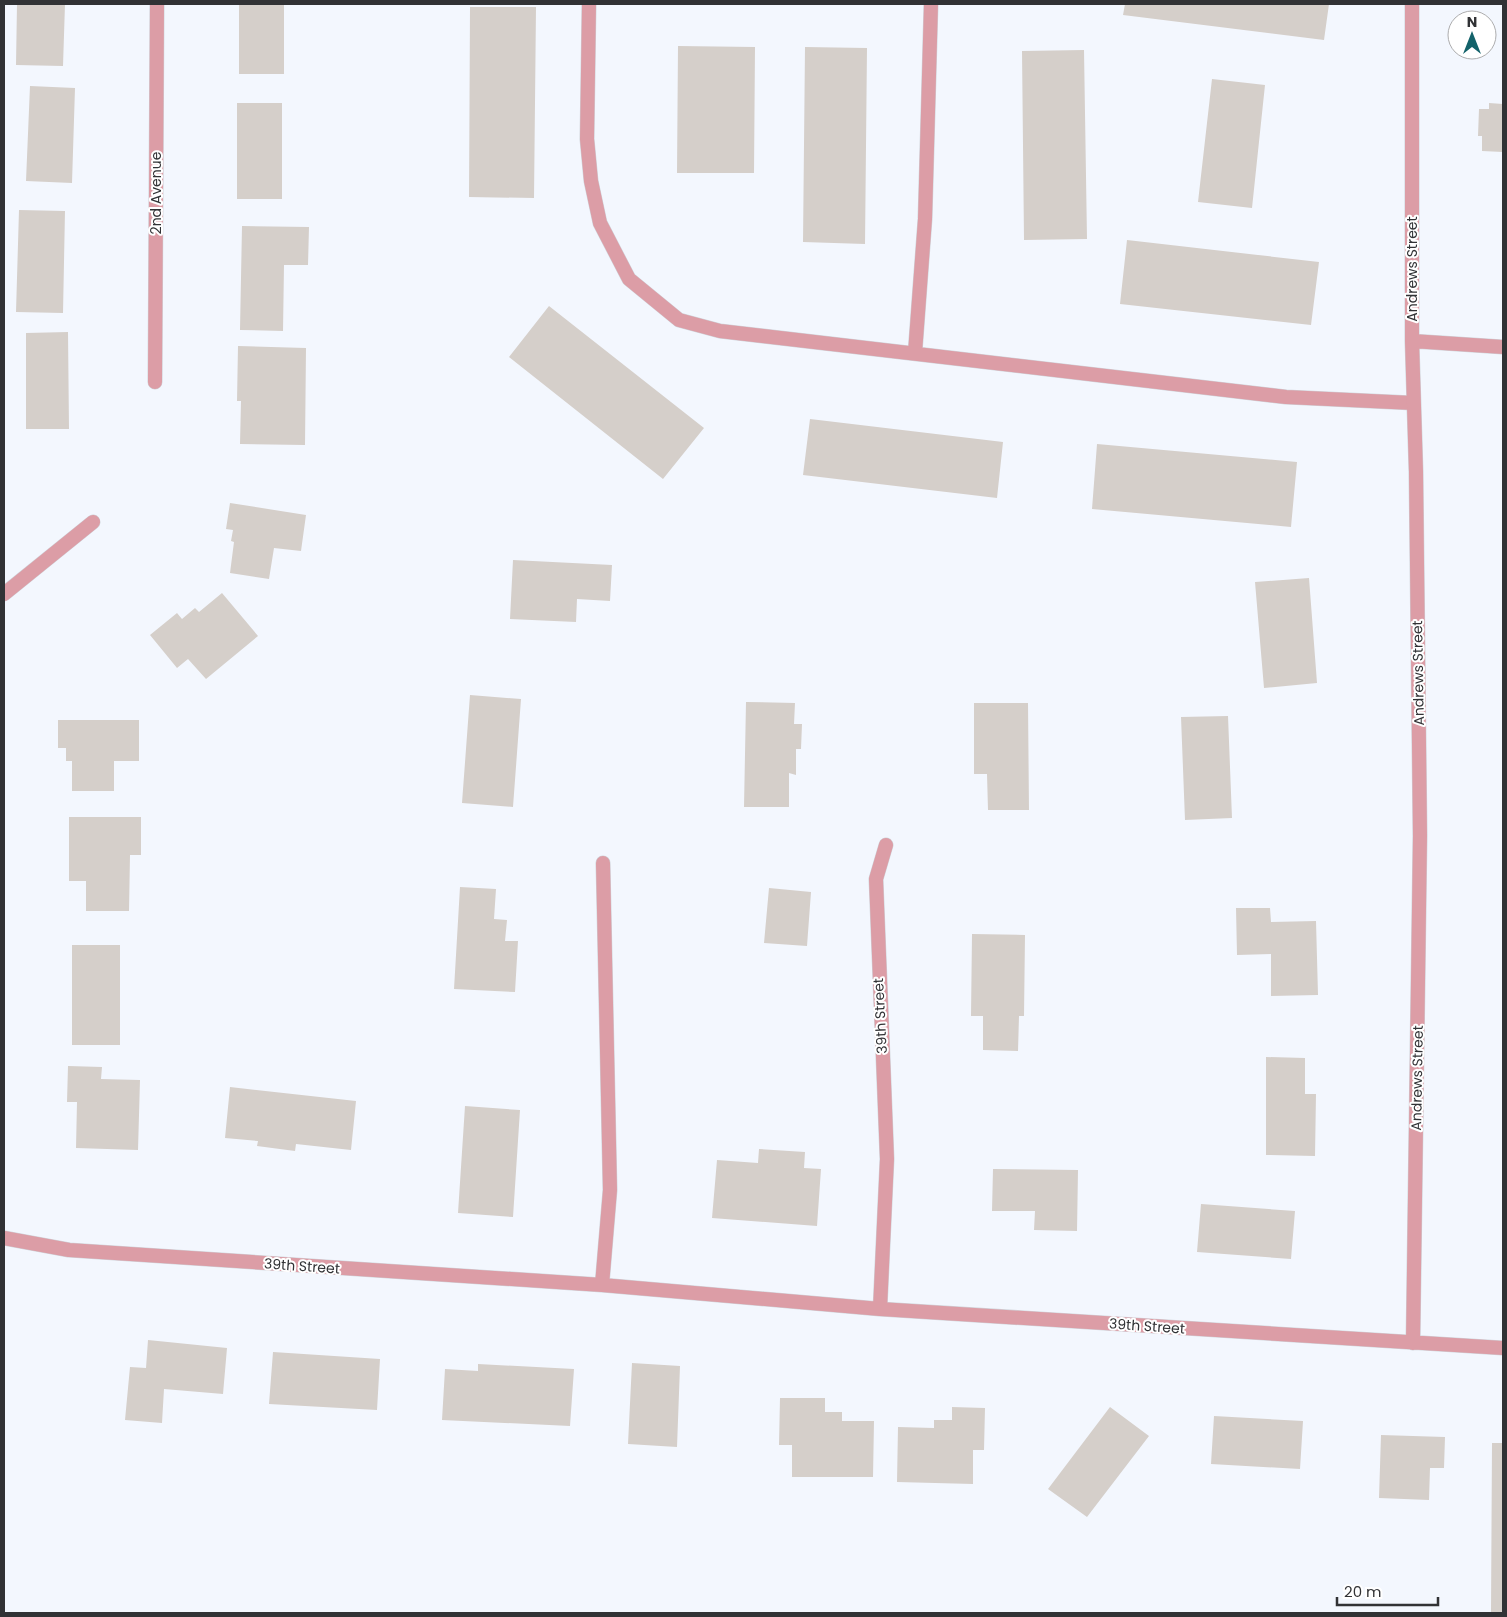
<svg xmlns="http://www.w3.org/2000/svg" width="1507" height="1617" viewBox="0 0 1507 1617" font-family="Poppins,sans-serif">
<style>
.building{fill:#d5cfca}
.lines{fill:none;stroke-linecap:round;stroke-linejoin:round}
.service-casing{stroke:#d0d4da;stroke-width:15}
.minor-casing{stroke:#d0d4da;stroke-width:15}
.service{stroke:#dc9da6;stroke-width:14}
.minor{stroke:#dc9da6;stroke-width:14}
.labels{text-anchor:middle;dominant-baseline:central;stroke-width:4;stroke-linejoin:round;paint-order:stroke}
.street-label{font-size:14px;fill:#313235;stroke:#fff}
</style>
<rect width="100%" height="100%" fill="#f3f7fe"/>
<path class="building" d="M17,4H65L63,66L16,65Z
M239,4H284V74H239Z
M1125,4H1329L1324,40L1123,15Z
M470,7H536L534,198L469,197Z
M678,46L755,47L754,173H677Z
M805,47L867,48L865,244L803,242Z
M1084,50L1087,239L1024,240L1022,51Z
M1212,79L1265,85L1252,208L1198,202Z
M30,86L75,88L72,183L26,181Z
M237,103H282V199H237Z
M1489,103L1503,104V152L1482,151V136H1478L1479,109H1489Z
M19,210L65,211L63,313L16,312Z
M242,226L309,227L308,265H284L283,331L240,330Z
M1127,240L1319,262L1311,325L1120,304Z
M549,306L704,428L663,479L509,357Z
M68,332L69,429H26V333Z
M238,346L306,348L305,445L240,444L241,401H237Z
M810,419L1003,442L997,498L803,475Z
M1097,444L1297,462L1291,527L1092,509Z
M230,503L306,515L301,551L274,548L269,579L230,573L234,542L231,541L233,530L226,529Z
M513,560L612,565L610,601L577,599L576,622L510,619Z
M1309,578L1317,683L1264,688L1255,582Z
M222,593L258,636L206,679L188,659L177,668L150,635L177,613L182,619L195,608L199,612Z
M470,695L521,699L513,807L462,803Z
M746,702L795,703L794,724H802L801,749H796V775L789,773V807H744Z
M974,703H1028L1029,810H988L987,774H974Z
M1228,716L1232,818L1185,820L1181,717Z
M58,720H139V761H114V791H72V761H66V748H58Z
M69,817H141V855H130L129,911H86V881H69Z
M460,887L496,889L494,919L507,920L505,941H518L515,992L454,989Z
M769,888L811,892L807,946L764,943Z
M1236,908H1270L1271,922L1316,921L1318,995L1271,996V954L1237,955Z
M972,934L1025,935L1024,1016H1019L1018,1051L983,1050V1016H971Z
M72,945H120V1045H72Z
M1266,1057L1305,1058V1094H1316L1315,1156L1266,1155Z
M68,1066L102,1067L101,1079L140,1080L138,1150L76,1148L77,1102H67Z
M230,1087L356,1101L351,1150L296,1144L295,1151L257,1146L258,1141L225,1138Z
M465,1106L520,1110L513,1217L458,1213Z
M759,1149L805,1152L804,1168L821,1169L817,1226L712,1218L717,1160L758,1163Z
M993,1169L1078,1170L1077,1231L1034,1230L1035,1211H992Z
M1201,1204L1295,1211L1291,1259L1197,1252Z
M148,1340L227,1348L223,1394L164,1389L162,1423L125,1420L130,1367L146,1368Z
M273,1352L380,1359L377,1410L269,1404Z
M632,1363L680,1366L677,1447L628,1444Z
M478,1364L574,1369L570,1426L442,1420L445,1369L478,1371Z
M780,1398H825V1412H842V1421H874L873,1477H792V1445H779Z
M952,1407L985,1408L984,1450H973V1484L897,1482L898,1427L934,1428V1420H952Z
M1110,1407L1149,1436L1087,1517L1048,1489Z
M1214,1416L1303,1421L1300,1469L1211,1464Z
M1381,1435L1445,1437L1444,1468H1430L1429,1500L1379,1498Z
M1492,1443H1503V1613H1491Z"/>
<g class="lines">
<g class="service-casing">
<path id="service" d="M589,4L587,139L591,181L600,223L629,279L679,320L720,331L1286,397L1413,403
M915,353L925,219L931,4"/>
</g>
<g class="minor-casing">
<path id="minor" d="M1412,4V341L1416,472L1420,836L1413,1343
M1412,341L1503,347
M155,382L157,4
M4,594L93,522
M4,1238L69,1250L602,1285L880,1309L1503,1348
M602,1285L610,1190L603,863
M880,1309L887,1159L876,879L886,845"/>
</g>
<use href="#service" class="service"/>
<use href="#minor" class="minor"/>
</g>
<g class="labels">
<g class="street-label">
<text transform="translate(156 193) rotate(-90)">2nd Avenue</text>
<text transform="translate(1412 269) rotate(-90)">Andrews Street</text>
<text transform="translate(1418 673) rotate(-91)">Andrews Street</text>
<text transform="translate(880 1016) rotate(-93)">39th Street</text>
<text transform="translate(1417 1078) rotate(-89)">Andrews Street</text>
<text transform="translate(302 1266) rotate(4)">39th Street</text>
<text transform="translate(1147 1326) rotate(4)">39th Street</text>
</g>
</g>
<rect width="1507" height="1617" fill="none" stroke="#313235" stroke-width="10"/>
<g transform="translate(1472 35)"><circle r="24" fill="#ffffff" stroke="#adadae"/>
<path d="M0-4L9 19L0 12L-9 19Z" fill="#13626a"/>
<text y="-8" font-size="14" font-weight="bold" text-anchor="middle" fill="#313235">N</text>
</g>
<path d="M1337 1597v8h101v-8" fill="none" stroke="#313235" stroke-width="2.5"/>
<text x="1344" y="1597" font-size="15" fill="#313235" stroke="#ffffff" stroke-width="4" paint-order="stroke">20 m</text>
</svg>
